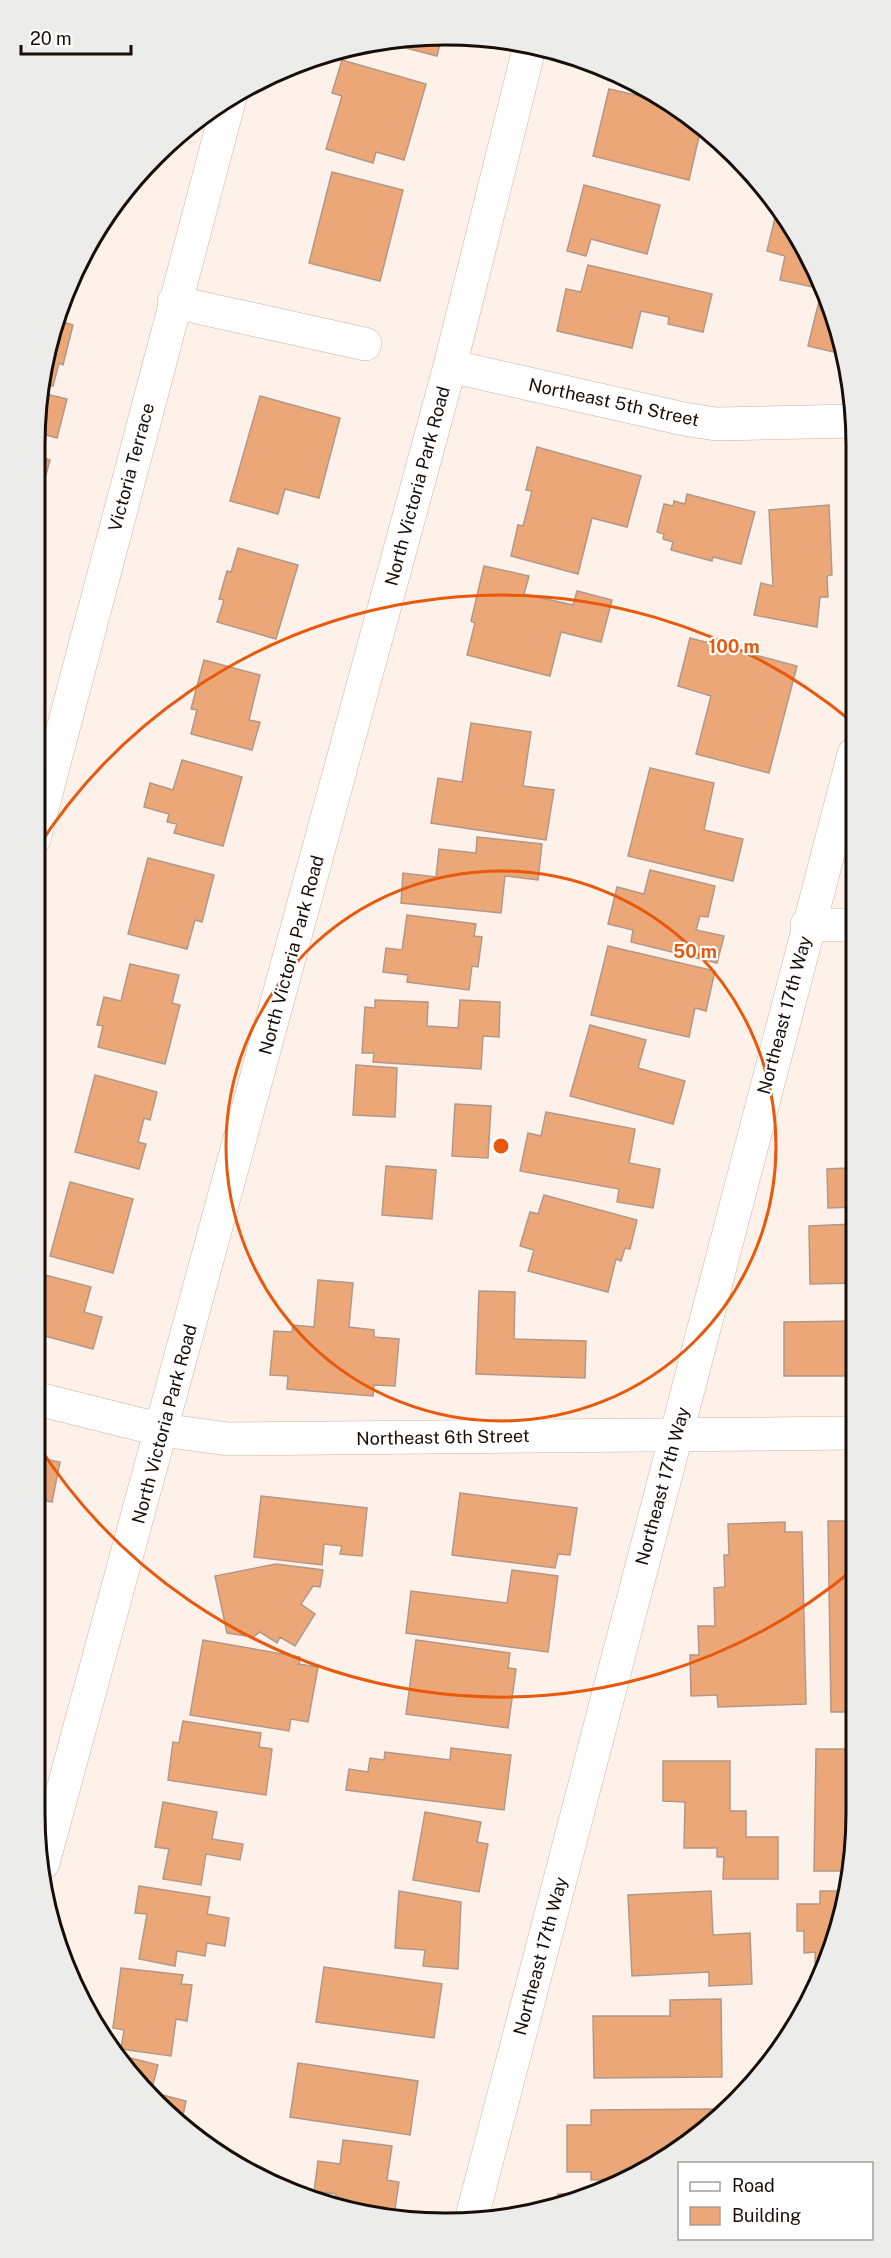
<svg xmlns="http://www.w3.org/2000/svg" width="891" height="2258" viewBox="0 0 891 2258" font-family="'Public Sans',sans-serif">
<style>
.building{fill:#eba778;stroke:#b39887;stroke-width:1.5}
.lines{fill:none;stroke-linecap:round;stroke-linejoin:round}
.minor-casing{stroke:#ccb19f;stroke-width:34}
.minor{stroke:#fff;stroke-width:33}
.ring{fill:none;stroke:#e8590c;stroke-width:3}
.labels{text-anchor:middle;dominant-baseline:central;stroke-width:4.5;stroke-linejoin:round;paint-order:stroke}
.street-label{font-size:18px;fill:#170e08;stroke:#fff}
.rim{fill:none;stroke:#170e08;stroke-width:3}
.centre{fill:#e8590c;stroke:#fff;stroke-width:3}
.ring-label{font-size:18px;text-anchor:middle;font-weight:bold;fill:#e8590c;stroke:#fff;stroke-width:4.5;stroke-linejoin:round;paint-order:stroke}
</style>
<rect width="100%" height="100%" fill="#fdf1ea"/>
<path class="building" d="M442,36L437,56L379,41L392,38Z
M342,60L426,84L404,160L376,152L373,163L326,149L342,96L332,93Z
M609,89L658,100L659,97L674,104L701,128L689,180L593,156Z
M332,172L403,190L380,281L309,263Z
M584,185L660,205L647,254L591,239L586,256L567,251Z
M775,218L786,221L814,264L842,354L808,346L822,289L780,280L785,256L767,251Z
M588,265L712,294L703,332L668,324L669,317L641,311L632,348L557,331L566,289L581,292Z
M56,320L73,325L63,365L59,363L53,386L44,384L42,393L67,399L57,438L36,432L49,339Z
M260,396L340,418L319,498L285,489L278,514L230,501Z
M537,447L641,476L627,527L592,518L578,574L511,556L518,525L523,526L532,491L526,490Z
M34,455L50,460L43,486L34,484Z
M687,494L755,512L741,564L713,557L712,561L671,550L673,542L663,539L664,534L657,532L664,504L673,506L674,501L685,504Z
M829,505L832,575L827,576L828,597H820L817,627L754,615L761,583L773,586L769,510Z
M238,548L298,565L276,639L217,622L224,600L219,599L227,571L231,572Z
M484,566L529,576L524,594L573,605L577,591L612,600L601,642L561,632L550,676L467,655L475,623L471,621Z
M690,638L797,666L769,773L696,754L711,696L678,686Z
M204,660L260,675L249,720L260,722L252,750L191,734L197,710L191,709Z
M471,723L531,732L523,786L554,790L546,840L431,823L438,778L462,782Z
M182,760L242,777L223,846L174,833L177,824L167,822L169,814L144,807L150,783L173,790Z
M650,768L714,783L704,830L743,839L733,881L628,856Z
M477,837L542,844L538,880L505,876L501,913L401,903L403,873L436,877L439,849L476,853Z
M148,858L214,875L202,922L195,920L187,949L128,934Z
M650,870L715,886L708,917L700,916L696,930L724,936L717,963L631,942L633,930L608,924L617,887L644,894Z
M407,915L476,924L474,936L482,937L478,967L472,966L469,990L407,982L408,975L383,972L386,948L402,950Z
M608,946L715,971L706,1011L695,1008L689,1037L591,1015Z
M130,964L179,975L172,1003L180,1005L165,1064L98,1047L103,1026L97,1025L104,997L121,1001Z
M375,1000L428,1002L427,1026L458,1028L460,1000L500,1002L499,1037L483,1036L481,1069L373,1062L374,1053H362L365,1007L375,1008Z
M590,1025L646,1040L638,1068L685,1081L673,1124L570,1096Z
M356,1065L397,1068L395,1117L353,1115Z
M95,1075L157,1092L150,1120L144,1118L138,1142L146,1144L139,1169L75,1152Z
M455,1104L491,1106L488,1158L452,1156Z
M546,1112L635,1129L629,1163L660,1169L653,1208L617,1202L619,1189L520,1171L528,1133L541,1136Z
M847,1112H855V1207L828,1208L827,1169L849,1168Z
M386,1166L436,1170L432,1219L382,1215Z
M70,1182L133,1199L113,1273L50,1256Z
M544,1195L637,1220L630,1249L625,1248L621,1261L616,1259L608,1292L528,1271L534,1250L520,1246L530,1212L538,1214Z
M853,1224L855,1283L810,1284L809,1226Z
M34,1272L91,1287L84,1312L102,1317L93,1349L45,1336L43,1340L34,1338Z
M318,1280L353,1283L349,1327L374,1330V1337L399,1339L395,1386L374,1385L373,1396L287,1389L288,1376L270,1375L274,1331L292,1332L293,1325L314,1327Z
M479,1291L515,1292L514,1339L586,1341L585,1378L476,1374Z
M855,1321V1376H784V1322Z
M34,1457L60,1462L52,1502L39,1499L34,1522Z
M460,1493L577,1508L570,1555L558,1554L555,1568L452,1555Z
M261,1496L367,1508L362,1556L340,1554L342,1546L324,1544L322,1565L254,1557Z
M828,1521H856V1712H831Z
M785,1522V1532H802L806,1704L718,1707L717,1695L691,1696L690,1655H699L698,1626H715L714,1588L725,1587L724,1555H729L728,1524Z
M276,1564L323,1570L320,1587L313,1586L301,1604L315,1614L295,1646L280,1637L277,1643L260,1632L253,1637L227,1633L215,1576Z
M512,1570L558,1576L548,1652L406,1633L411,1591L507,1603Z
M203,1640L300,1657L299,1664L318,1667L308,1722L291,1719L289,1731L190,1715Z
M416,1640L510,1653L508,1668L516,1669L508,1728L406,1714Z
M183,1721L261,1733L259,1747L272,1749L266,1795L168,1780L173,1742L179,1743Z
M451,1748L511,1755L504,1810L346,1790L349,1769L368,1772L370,1758L384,1760L385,1752L450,1760Z
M816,1749H856V1812L849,1871H814Z
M663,1761H730V1811H746V1837H778V1879H723L724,1857H717V1848H684L685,1802L663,1801Z
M163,1802L217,1812L212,1839L243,1844L240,1860L206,1854L201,1885L163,1879L169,1849L155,1847Z
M425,1812L481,1822L477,1842L488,1844L479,1892L413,1880Z
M139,1886L210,1897L207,1914L229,1918L225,1946L207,1943L205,1956L177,1951L175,1966L139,1959L147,1914L135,1913Z
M399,1891L461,1902L458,1969L423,1966L425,1950L395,1948Z
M711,1891L713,1935L750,1933L752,1984L709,1986V1972L632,1976L628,1895Z
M820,1891H846L842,1919L816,1986L815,1952L804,1953V1931H797V1904H820Z
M324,1967L442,1984L434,2038L316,2022Z
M121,1968L183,1975L181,1984L192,1985L187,2021L176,2019L171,2056L121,2049L124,2030L113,2028Z
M721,1999L722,2077L594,2078L593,2016H670V2000Z
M115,2054L158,2065L151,2092L186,2101L182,2120L136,2083Z
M298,2063L418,2081L410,2135L290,2117Z
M714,2109L715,2116L674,2154L627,2179L591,2180V2172H567V2125H591V2110Z
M343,2140L392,2146L387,2180L399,2182L394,2215L334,2206L336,2194L314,2191L318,2161L340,2164Z
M600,2193L558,2206V2194Z"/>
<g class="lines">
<g class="minor-casing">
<path id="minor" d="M174,302L365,344
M450,366L684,419L716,424L853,421
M34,839L230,97
M807,925H854
M34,1398L162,1430L228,1439L856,1433
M43,1863L450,366L530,45
M472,2217L854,754"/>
</g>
<use href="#minor" class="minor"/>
</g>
<g class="ring">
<circle cx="501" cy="1146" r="275"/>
<path d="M855 1568A551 551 0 0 1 36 1442M36 850A551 551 0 0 1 851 721"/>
</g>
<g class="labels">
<g class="street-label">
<text transform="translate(614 402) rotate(12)">Northeast 5th Street</text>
<text transform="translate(131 467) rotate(-75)">Victoria Terrace</text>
<text transform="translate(417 486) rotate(-75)">North Victoria Park Road</text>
<text transform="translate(291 955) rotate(-75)">North Victoria Park Road</text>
<text transform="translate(784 1015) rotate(-75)">Northeast 17th Way</text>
<text transform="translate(164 1424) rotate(-75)">North Victoria Park Road</text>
<text transform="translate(443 1437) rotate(-1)">Northeast 6th Street</text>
<text transform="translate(662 1486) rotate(-75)">Northeast 17th Way</text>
<text transform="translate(540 1956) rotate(-75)">Northeast 17th Way</text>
</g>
</g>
<path d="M0 0H891V2258H0ZM445 45H446A400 400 0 0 1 846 445V1813A400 400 0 0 1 446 2213H445A400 400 0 0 1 45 1813V445A400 400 0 0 1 445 45Z" fill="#ececeb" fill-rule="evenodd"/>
<path class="rim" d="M445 45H446A400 400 0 0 1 846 445V1813A400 400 0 0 1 446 2213H445A400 400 0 0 1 45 1813V445A400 400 0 0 1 445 45Z"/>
<circle cx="501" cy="1146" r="9" class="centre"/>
<g class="ring-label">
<text x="734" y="653">100 m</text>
<text x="695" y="958">50 m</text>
</g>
<rect x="678" y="2162" width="195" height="78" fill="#ffffff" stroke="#a29f9c" stroke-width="1.5"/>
<rect x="690" y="2182" width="30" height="9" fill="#ffffff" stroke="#a29f9c" stroke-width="1.5"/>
<text x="732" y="2192" font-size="18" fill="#170e08">Road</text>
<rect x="690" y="2207" width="30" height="18" fill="#eba778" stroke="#a29f9c" stroke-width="1.5"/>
<text x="732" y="2222" font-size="18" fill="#170e08">Building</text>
<path d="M21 45v9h110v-9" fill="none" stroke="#170e08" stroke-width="3"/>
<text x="30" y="45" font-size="18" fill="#170e08" stroke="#ffffff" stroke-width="4.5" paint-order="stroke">20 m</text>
</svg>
